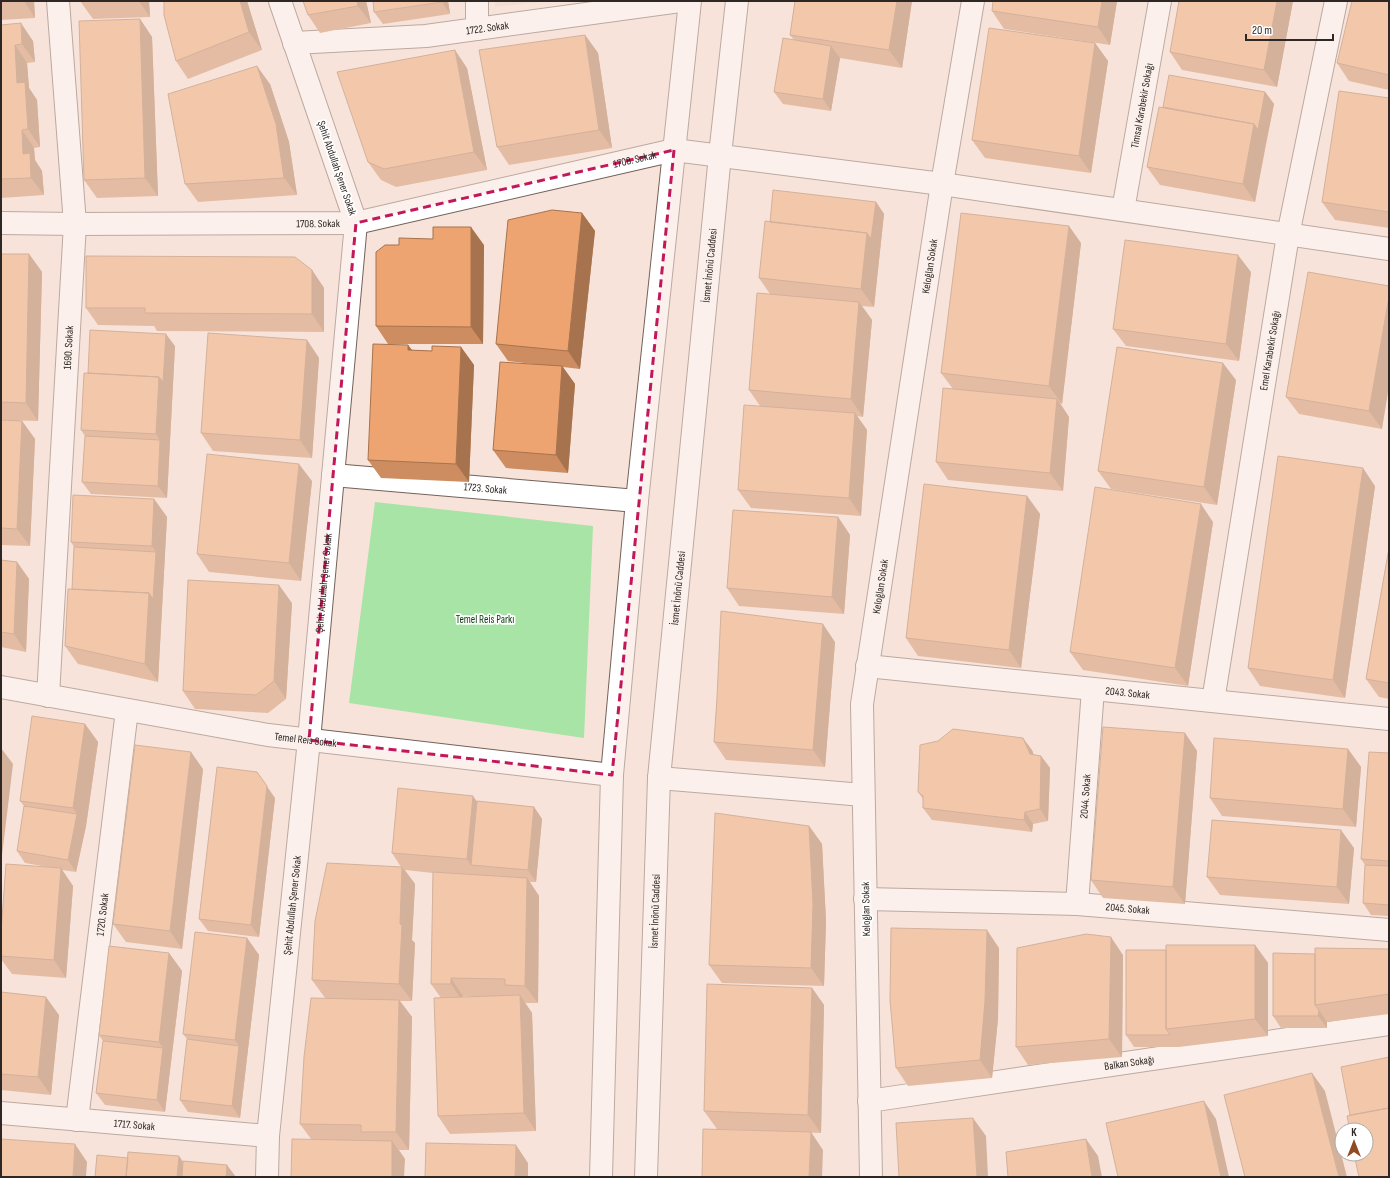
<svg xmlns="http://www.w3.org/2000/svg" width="1390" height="1178" viewBox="0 0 1390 1178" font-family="'Sofia Sans Condensed',sans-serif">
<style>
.education{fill:#ebd5c9}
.green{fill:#a8e4a5}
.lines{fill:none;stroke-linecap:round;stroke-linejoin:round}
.minor-casing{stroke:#73625a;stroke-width:24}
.major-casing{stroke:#73625a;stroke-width:24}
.minor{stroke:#fff;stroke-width:22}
.major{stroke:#fff;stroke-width:22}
.wall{fill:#cd8d60;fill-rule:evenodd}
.shaded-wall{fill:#a7734e}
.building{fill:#eea470;stroke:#a7734e}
.marked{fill:none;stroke:#c2185b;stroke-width:3;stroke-dasharray:8 5;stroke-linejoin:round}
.labels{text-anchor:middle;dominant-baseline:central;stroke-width:3.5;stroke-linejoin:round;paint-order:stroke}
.street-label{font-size:11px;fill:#2e2723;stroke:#fff}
.park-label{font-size:11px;fill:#0c380d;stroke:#fff}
</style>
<rect width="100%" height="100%" fill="#f7e3da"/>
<path class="education" d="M495,1H550L495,7Z"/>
<path class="green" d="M375,502L593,526L584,738L349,703Z"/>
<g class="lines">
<g class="minor-casing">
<g id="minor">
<path d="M477,1V29"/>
<path id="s1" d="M294,43L426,36L680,1"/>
<path id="s2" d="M1123,210L1160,1"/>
<path id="s3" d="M1,223L75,224L356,223L674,150L942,184L1389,249"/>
<path id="s4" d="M333,475L637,501"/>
<path id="s5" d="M867,666L1389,719"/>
<path id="s6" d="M1,687L268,735L612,775"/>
<path id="s7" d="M48,696L75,224L58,1"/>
<path id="s8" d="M1213,701L1288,235L1336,1"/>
<path d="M659,778L863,795"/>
<path id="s9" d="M865,899L1077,904L1389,930"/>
<path id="s10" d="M1077,904L1093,689"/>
<path id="s11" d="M869,1101L1389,1024"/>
<path id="s12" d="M1,1113L268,1136"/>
<path id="s13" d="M77,1120L127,710"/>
<path id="s14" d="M267,1177L268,1136L309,740L356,223L280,1"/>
<path id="s15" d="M871,1177L862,704L942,184L973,1"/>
</g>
</g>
<g class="major-casing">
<g id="major">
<path d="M601,1177L612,775L637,501L690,1"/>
<path id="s16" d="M646,1177L659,778L720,155L737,1"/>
</g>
</g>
<use href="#minor" class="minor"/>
<use href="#major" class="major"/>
</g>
<path class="wall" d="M1,1H34L35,18L1,20Z
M80,1H149L150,17L93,19Z
M247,1L262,50L188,79L176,61Z
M366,1L371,23L320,33L308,15Z
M448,1L450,14L383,24L374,12Z
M795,1H912L902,68L840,58L831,111L783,104L774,92L794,40L790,35Z
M1117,1L1110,45L1004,29L992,11Z
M1179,1H1293L1277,87L1182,70L1170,52Z
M1389,1V90L1349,81L1337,63Z
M140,19L152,37L158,196L97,198L84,180Z
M1,25L33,41L35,62L27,63L29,88L37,100L40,147L34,148L35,160L42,171L44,195L1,198Z
M585,35L598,53L612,148L509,165L497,147Z
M1095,43L1108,61L1091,173L985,158L972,140Z
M467,68L487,170L396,187L381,180L368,162Z
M270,84L289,142L297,195L198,202L185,184Z
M1265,92L1274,104L1255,202L1160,185L1147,167L1163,107Z
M1389,98V228L1335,220L1322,202Z
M876,202L884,214L874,307L862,306L872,320L863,417L857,416L867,430L861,516L751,508L738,490L760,406L749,390L770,294L759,278L770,222Z
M582,213L595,231L580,369L563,367L575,384L568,473L506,468L493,450L533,364L508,361L496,344Z
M1081,243L1062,404L1060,403L1069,417L1063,491L948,480L936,462L953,389L941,373Z
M484,245L483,344H388L376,326Z
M1,254H29L42,272L38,421L1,420Z
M312,270L324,288V332L157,331L154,326L98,325L86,308Z
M1251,272L1239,361L1126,346L1113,329Z
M1389,286L1382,429L1299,414L1286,397Z
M307,340L319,358L312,458L213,451L201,433Z
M408,345L412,350L432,351L461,347L474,365L469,482L381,478L368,460Z
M175,346L167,498L91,494L82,482L85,436L81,430L88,373Z
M1236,380L1217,505L1111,489L1098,471Z
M1,420L22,421L35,439L30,546L1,545Z
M312,481L301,581L209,572L197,554Z
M1375,486L1345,698L1260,686L1248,668Z
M1027,496L1040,514L1021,668L918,656L906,638Z
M154,499L167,517L158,682L78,664L65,646L72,589L74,547L71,542Z
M838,517L850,535L844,614L739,606L727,588Z
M1213,522L1188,686L1083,670L1070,652Z
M1389,548V699L1379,697L1366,679Z
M1,560L17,562L29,579L26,652L1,647Z
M292,603L286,699L268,713L195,709L183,691Z
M835,642L825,767L726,760L714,742Z
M85,724L98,742L86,826L76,872L62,870L73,886L66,978L12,974L1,959V932L48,867L25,863L17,851L24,806L20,801Z
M1185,733L1197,751L1185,904L1103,898L1091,880Z
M1348,749L1361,767L1356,827L1222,816L1210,798Z
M1032,750L1033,755L1041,756L1050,768L1048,821L1033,824L1032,832L932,820L923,808V799L918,792Z
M1389,753V916L1371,915L1363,903L1365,865L1361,859Z
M203,769L182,949L126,942L113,924Z
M275,798L259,937L208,931L199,919Z
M477,801L534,807L542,819L536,882H530L539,896L538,1003H525L532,1013L536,1131L450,1134L438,1116L441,998L431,984L433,873L405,870L415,884L412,940L415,943L412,1001H400L412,1017L409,1150H399L405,1159L311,1139L300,1124L343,999L325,998L312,980L401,867L392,853ZM463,996H481L463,997Z
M809,826L822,844L826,921L824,986L722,983L709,965Z
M1354,848L1349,904L1220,895L1207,877Z
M247,938L259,955L240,1118L188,1112L180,1100L187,1039L183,1034Z
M1255,945L1268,963V1036L1179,1047H1134L1126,1035L1166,950Z
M999,948L998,1019L992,1078L908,1086L896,1068Z
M1389,949V1014L1327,1022V1028H1281L1273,1016L1315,954Z
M169,953L182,971L165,1112L105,1105L96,1093L103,1041L99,1035Z
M1123,955L1122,1057L1028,1065L1016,1047Z
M812,988L824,1005L821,1133L717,1129L704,1111Z
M1,992L59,1015L51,1095L1,1090Z"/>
<path class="shaded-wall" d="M24,1H34L35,18Z
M139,1H149L150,17Z
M240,1H247L262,50L249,32Z
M357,1H366L371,23L358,6Z
M441,1H448L450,14L442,2Z
M897,1H912L902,68L889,50Z
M1102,1H1117L1110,45L1098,27Z
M1277,1H1293L1277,87L1264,70Z
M140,19L152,37L158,196L145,178Z
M21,23L33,41L35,62L22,44Z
M585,35L598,53L612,148L599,130Z
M1095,43L1108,61L1091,173L1079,156Z
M15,45L27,63L29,88L37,100L40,147L28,129L17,83Z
M831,46L840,58L831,111L823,99Z
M455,50L467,68L487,170L474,152Z
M257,66L270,84L289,142L297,195L284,178Z
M1265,92L1274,104L1266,142L1258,130Z
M1254,124L1266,142L1255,202L1243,184Z
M22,130L34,148L35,160L42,171L44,195L31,178L23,154Z
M876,202L884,214L874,307L861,289L867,233Z
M582,213L595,231L580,369L568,351Z
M1069,226L1081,243L1062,404L1049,386Z
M471,227L484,245L483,344L471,327Z
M29,254L42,272L38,421L26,403Z
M1238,255L1251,272L1239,361L1226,344Z
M312,270L324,288V332L312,314Z
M1389,297V386L1382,429L1369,411Z
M859,302L872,320L863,417L851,399Z
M166,334L175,346L167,498L158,486L160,440L156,434L159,377Z
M307,340L319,358L312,458L300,440Z
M408,345L421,362L408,350Z
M461,347L474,365L469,482L456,464Z
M1223,363L1236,380L1217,505L1204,487Z
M562,366L575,384L568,473L556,455Z
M1057,399L1069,417L1063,491L1050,473Z
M855,413L867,430L861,516L849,498Z
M22,421L35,439L30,546L17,529Z
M299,464L312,481L301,581L289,563Z
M1363,468L1375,486L1345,698L1333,680Z
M1027,496L1040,514L1021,668L1009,650Z
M154,499L167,517L158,682L145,664L149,593L156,552L152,546Z
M1201,504L1213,522L1188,686L1175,668Z
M838,517L850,535L844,614L832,597Z
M17,562L29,579L26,652L14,634Z
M279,585L292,603L286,699L274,681Z
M823,624L835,642L825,767L813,750Z
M85,724L98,742L86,826L76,872L68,860L77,814L73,808Z
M1185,733L1197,751L1185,904L1173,887Z
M1023,738L1032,750L1038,766L1030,754Z
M1,748L13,764L1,864Z
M1348,749L1361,767L1356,827L1343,809Z
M191,752L203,769L182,949L170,931Z
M1041,756L1050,768L1048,821L1040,809Z
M257,772L275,798L259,937L251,925Z
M473,796L486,814L471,865L467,859Z
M534,807L542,819L536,882L528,870Z
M1025,812L1033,824L1032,832L1024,820Z
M809,826L822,844L826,921L824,986L811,968Z
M1341,830L1354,848L1349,904L1337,887Z
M402,867L415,884L412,940L415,943L412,1001L399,984L400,924Z
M61,868L73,886L66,978L54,960Z
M527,878L539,896L538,1003L525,986Z
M987,930L999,948L998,1019L992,1078L980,1060Z
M1111,937L1123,955L1122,1057L1109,1039Z
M247,938L259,955L240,1118L232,1106L239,1046L235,1040Z
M1255,945L1268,963V1036L1255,1019Z
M169,953L182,971L165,1112L157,1100L163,1048L159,1042Z
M451,978L463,996V1002L451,984Z
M812,988L824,1005L821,1133L808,1115Z
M520,995L532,1013L536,1131L524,1113Z
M46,997L59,1015L51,1095L38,1077Z
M399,1000L412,1017L409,1150L396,1132Z
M1319,1010L1327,1022V1028L1318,1016Z
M1312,1073L1325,1091L1347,1177H1339Z
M1204,1101L1216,1119L1229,1177H1221Z
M973,1118L986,1136L988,1177H977Z
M811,1132L823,1150L822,1177H809Z
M1086,1139L1098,1156L1102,1177H1092Z
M392,1141L405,1159L404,1177H392Z
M75,1144L87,1162L86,1177H73Z
M516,1145L528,1163V1177H515Z
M179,1156L191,1173V1177H177Z
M227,1165L236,1177H226Z"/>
<path class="building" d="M164,1H240L249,32L176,61L164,15Z
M303,1H357L358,6L308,15Z
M373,1H441L442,2L374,12Z
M795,1H897L889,50L790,35Z
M993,1H1102L1098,27L992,11Z
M1179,1H1277L1264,70L1170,52Z
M1352,1H1389V75L1337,63Z
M140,19L145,178L84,180L79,21Z
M21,23L22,44L15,45L17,83L25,82L28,129L22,130L23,154L30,153L31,178L1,179V25Z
M989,28L1095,43L1079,156L972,140Z
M585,35L599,130L497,147L479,50Z
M783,38L831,46L823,99L774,92Z
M455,50L474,152L384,169L368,162L337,72Z
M257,66L276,124L284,178L185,184L168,94Z
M1169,75L1265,92L1258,130L1254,124L1163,107Z
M1339,91L1389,98V212L1322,202Z
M1159,107L1254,124L1243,184L1147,167Z
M773,190L876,202L871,239L867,233L770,222Z
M552,210L582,213L568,351L496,344L508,220Z
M961,213L1069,226L1049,386L941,373Z
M765,221L867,233L861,289L759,278Z
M433,227H471V327L376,326V252L385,245H399V238L433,239Z
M1125,240L1238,255L1226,344L1113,329Z
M1,254H29L26,403L1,402Z
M86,256L295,257L312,270V314L145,313V308H86Z
M1308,272L1389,286V297L1369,411L1286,397Z
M757,293L859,302L851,399L749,390Z
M90,330L166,334L163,382L159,377L88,373Z
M208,333L307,340L300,440L201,433Z
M373,344L408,345V350L432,351V346L461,347L456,464L368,460Z
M1117,347L1223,363L1204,487L1098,471Z
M500,362L562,366L556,455L493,450Z
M84,373L159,377L156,434L81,430Z
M943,388L1057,399L1050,473L936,462Z
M744,405L855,413L849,498L738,490Z
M1,420L22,421L17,529L1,528Z
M85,436L160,440L158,486L82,482Z
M207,454L299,464L289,563L197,554Z
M1278,456L1363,468L1333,680L1248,668Z
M924,484L1027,496L1009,650L906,638Z
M1095,487L1201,504L1175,668L1070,652Z
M73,495L154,499L152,546L71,542Z
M733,510L838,517L832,597L727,588Z
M74,547L156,552L153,599L149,593L72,589Z
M1389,548V683L1366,679Z
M1,560L17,562L14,634L1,632Z
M188,580L279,585L274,681L256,695L183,691Z
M68,589L149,593L145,664L65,646Z
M721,611L823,624L813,750L714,742L717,698Z
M32,716L85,724L73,808L20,801Z
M1103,727L1185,733L1173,887L1091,880Z
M953,729L1023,738L1030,754L1041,756L1040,809L1025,812L1024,820L923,808V796L918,792L920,745L938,741Z
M1214,738L1348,749L1343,809L1210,798Z
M135,745L191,752L170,931L113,924Z
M1369,752L1389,753V861L1361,859Z
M217,767L257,772L267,786L251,925L199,919Z
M398,788L473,796L467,859L392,853Z
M477,801L534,807L528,870L471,865Z
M24,806L77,814L68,860L17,851Z
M715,813L809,826L813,904L811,968L709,965Z
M1212,820L1341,830L1337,887L1207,877Z
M327,863L402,867L400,924L402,925L399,984L312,980L315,921Z
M6,864L61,868L54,960L1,956V932Z
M1365,865L1389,866V905L1363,903Z
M433,872L527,878L525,986L505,985V979L451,978V984H431Z
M891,928L987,930L985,1001L980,1060L896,1068L890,1000Z
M195,932L247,938L235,1040L183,1034Z
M1086,934L1111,937L1109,1039L1016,1047L1017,948Z
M1166,945H1255V1019L1166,1029Z
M109,946L169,953L159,1042L99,1035Z
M1315,948L1389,949V994L1315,1005Z
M1126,950H1166V1029L1170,1035H1126Z
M1273,953L1315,954V1005L1319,1010L1318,1016H1273Z
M707,984L812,988L808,1115L704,1111Z
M1,992L46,997L38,1077L1,1074Z
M520,995L524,1113L438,1116L434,998Z
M311,998L399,1000L396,1132H361V1125L300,1124L304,1057Z
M187,1039L239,1046L232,1106L180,1100Z
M103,1041L163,1048L157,1100L96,1093Z
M1389,1057V1108L1350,1115L1341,1067Z
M1312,1073L1339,1177H1245L1224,1095Z
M1204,1101L1221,1177H1118L1106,1123Z
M1389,1108V1176L1382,1177H1359L1354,1154H1366V1130H1350L1347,1116Z
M973,1118L977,1177H899L896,1123Z
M703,1129L811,1132L809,1177H702Z
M1,1139L75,1144L73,1177H1Z
M292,1139L392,1141V1177H291Z
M1086,1139L1092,1177H1008L1006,1152Z
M426,1143L516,1145L515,1177H425Z
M128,1152L179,1156L177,1177H126Z
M97,1155L128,1158L126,1177H95Z
M183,1161L227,1165L226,1177H182Z"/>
<path d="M0 0H1390V1178H0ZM674,150L612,775L309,740L356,223Z" fill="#f7e3da" fill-opacity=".55" fill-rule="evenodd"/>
<path class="marked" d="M674,150L612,775L309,740L356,223Z"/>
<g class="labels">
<g class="street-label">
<text stroke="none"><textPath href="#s1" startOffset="194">1722. Sokak</textPath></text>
<text stroke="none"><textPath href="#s2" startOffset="106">Timsal Karabekir Sokağı</textPath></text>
<text stroke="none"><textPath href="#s3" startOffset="641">1708. Sokak</textPath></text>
<text transform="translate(337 168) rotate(71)">Şehit Abdullah Şener Sokak</text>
<text stroke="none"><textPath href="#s3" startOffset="317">1708. Sokak</textPath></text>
<text stroke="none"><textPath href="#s16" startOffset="914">İsmet İnönü Caddesi</textPath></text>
<text stroke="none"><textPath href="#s15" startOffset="916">Keloğlan Sokak</textPath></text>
<text stroke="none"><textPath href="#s7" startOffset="349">1690. Sokak</textPath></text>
<text stroke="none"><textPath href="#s8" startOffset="355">Emel Karabekir Sokağı</textPath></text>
<text stroke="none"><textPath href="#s4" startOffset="153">1723. Sokak</textPath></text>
<text stroke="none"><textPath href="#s14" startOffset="597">Şehit Abdullah Şener Sokak</textPath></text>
<text stroke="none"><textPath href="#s15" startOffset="592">Keloğlan Sokak</textPath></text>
<text stroke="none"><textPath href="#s16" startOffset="590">İsmet İnönü Caddesi</textPath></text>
<text stroke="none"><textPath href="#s5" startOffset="262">2043. Sokak</textPath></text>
<text stroke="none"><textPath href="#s6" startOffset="309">Temel Reis Sokak</textPath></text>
<text stroke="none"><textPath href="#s10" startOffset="108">2044. Sokak</textPath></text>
<text stroke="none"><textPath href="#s14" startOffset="273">Şehit Abdullah Şener Sokak</textPath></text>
<text stroke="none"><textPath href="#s9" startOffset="263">2045. Sokak</textPath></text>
<text transform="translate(866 909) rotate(-91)">Keloğlan Sokak</text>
<text stroke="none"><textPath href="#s16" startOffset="266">İsmet İnönü Caddesi</textPath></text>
<text stroke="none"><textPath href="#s13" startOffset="207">1720. Sokak</textPath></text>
<text stroke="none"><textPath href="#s11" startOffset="263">Balkan Sokağı</textPath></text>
<text stroke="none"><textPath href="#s12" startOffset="134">1717. Sokak</textPath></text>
</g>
<g class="park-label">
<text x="485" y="619">Temel Reis Parkı</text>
</g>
</g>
<rect width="1390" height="1178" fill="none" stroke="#2e2723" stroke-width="4"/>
<g transform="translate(1354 1142)"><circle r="19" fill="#ffffff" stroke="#aba9a7"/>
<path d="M0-3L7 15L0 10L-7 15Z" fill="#904a24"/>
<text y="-6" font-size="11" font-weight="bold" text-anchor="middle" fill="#2e2723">K</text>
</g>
<path d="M1246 34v6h87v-6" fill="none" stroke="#2e2723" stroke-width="2"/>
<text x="1252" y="34" font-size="12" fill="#2e2723" stroke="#ffffff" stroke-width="3" paint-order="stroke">20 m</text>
</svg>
